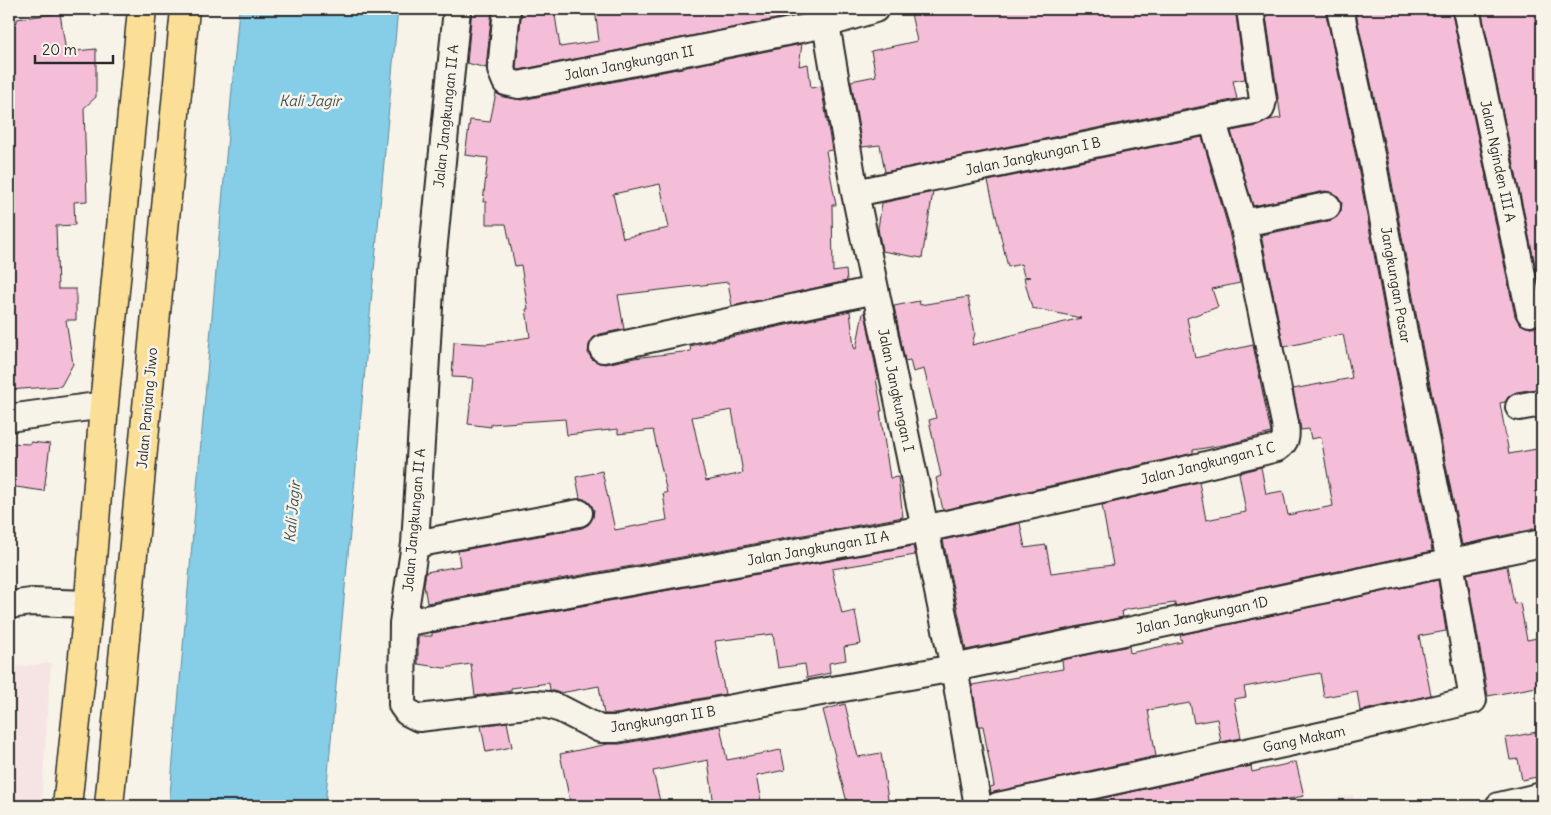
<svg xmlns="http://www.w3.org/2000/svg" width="1551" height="815" viewBox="0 0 1551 815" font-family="Delius,sans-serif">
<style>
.built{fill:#f6e3e3}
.water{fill:#86cde7;stroke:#628c9c}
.building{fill:#f5bed8;stroke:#2b2b2b;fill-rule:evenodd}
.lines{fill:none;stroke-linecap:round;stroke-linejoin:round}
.minor-casing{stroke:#2b2b2b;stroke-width:30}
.major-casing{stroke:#2b2b2b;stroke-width:31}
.minor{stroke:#f7f3e8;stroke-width:26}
.major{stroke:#fbdf96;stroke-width:28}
.labels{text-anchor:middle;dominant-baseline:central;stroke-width:5;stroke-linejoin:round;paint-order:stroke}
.street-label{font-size:14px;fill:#2b2b2b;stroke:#f7f3e8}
.water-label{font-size:15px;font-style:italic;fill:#42545a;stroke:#f7f3e8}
</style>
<rect width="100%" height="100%" fill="#f7f3e8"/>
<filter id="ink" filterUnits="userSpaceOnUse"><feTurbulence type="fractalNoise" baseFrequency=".02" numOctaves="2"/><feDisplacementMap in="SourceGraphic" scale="10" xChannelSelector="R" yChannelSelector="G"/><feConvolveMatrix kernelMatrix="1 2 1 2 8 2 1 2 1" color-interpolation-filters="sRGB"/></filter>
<g filter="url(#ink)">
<path class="built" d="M51,663L41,806H9V668Z
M1353,795L1355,806H1293Z"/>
<path class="water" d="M239,9H398L325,806H169Z"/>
<path class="building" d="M472,9H492L486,68L467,63Z
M522,9H554L560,47L599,41L595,9H807V13L519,70L516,68Z
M910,9H1235L1245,79L1233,81L1237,99L885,172L880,145L862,147L851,81L876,76L871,51L917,41Z
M1265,9H1325L1358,167L1390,341L1432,551L1175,606V603L1129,609L1122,611L1123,617L966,650L943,540L1020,523L1025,548L1046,545L1051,573L1113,565L1102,505L1199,482L1206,520L1246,512L1239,473L1261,467L1266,494L1283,491L1288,515L1333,506L1321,437L1311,439L1309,429L1301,430L1293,389L1352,378L1343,334L1284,347L1261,235L1330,221L1337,217L1341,211L1342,203L1338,196L1331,192L1325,191L1253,206L1231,131L1258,126L1269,120L1281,118Z
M1355,9H1451L1515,316L1519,323L1526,327L1534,328L1542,321V388L1516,392L1509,396L1505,402L1500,403L1509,454L1542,448V527L1462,545L1420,335L1388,161Z
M1481,9H1542V298Z
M60,13L66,52L96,49V97L84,108L87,201L74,202L75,225L56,226L58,289H76V320H66L73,364L61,386L9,390L10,229H9V24L17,22V19Z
M802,44L799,66L808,64L811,88L821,86L832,150L826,151L836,205H832L833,272L846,270L847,281L732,306L728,282L618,295L624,329L600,334L593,338L589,345L588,353L592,359L599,363L606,364L634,358L691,351L690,346L850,311L854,348L856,349L863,313L865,312L878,379H876L882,411H880L890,478L898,477L903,517L427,603L424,585L426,572L460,566L458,551L582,528L589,524L593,517L594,510L590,503L584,499L580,498L576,477L602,471L615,530L667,520L663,493H667L653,430L618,434V429L567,435L565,419L491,424V427L468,424L473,378L452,377L454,342L487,344L530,337L526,309H528L521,265L515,266L506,224H486V202H483L488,158L465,155L470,120L490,122L496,93L503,97L522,100ZM660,184L669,228L623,238L613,194ZM732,410L743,473L706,481L692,417Z
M1202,137L1228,227L1240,283L1212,289L1218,307L1187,318L1195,358L1253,345L1271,433L1229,444L1193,450V453L1103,474L943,510L936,478L941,476L929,420L936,418L924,369L913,372L910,360L905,361L894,306L919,301L920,305L968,297L975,333L972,345L1081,318L1032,308L1024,278L1030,277L1024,276L1021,264L1008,267L988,181Z
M933,192L922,258L882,251L878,228L882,203Z
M30,442L50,444L44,491L9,486V443L30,444Z
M913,546L915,555L832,569L842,614L855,611L861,644L844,647L846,660L829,663L830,673L807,678L805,664L778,668L773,634L715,641L725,694L616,714H604L599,686L560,693L550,690L549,683L511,688V691L475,696L471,664L444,668L418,664V636H432V633Z
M1507,566L1514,604L1520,603L1527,640L1542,637V686L1488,696L1467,574Z
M1438,580L1446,631L1419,636L1431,695L1360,711L1357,691L1324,697L1320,673L1244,687L1246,697L1234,699L1241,738L1221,742L1217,719L1194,723L1190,703L1148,710L1156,756L991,793L990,787L994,786L983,726H979L972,685L1063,669L1062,660L1129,646L1130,653L1182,642L1180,635Z
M845,704L858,757L881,753L889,806H848L823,710Z
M507,722L512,747L486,752L481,726Z
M720,726L727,760L781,750L785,770L756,776L762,806H714L708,760L653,771L661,806H571L560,754L608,744H620Z
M1542,731V776L1522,780L1518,759L1510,760L1506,738Z
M1296,762L1304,796L1274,802V799L1239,806H1067L1251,766L1252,772Z"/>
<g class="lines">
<g class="minor-casing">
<path id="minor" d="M457,9L431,273L415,544L403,623L402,705L407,712L419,718L535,704L548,705L561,709L600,729H617L954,668L1542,543
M507,9L501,70L506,82L519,85L826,24L875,9
M1466,9L1530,313
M826,24L855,193L954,668L978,806
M855,193L1255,111L1261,108L1263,100L1250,9
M1243,223L1327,206
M603,349L875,290
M1519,407L1542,403
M9,418L104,405
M415,544L579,513
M9,605L31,602L88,604
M403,623L924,529L1106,489L1277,448C1288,441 1286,434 1285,423L1243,223L1212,119
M998,806L1338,732L1473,700L1450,562L1405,338L1373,164L1340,9
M1499,806L1542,796"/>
</g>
<g class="major-casing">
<path id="major" d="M67,806L89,599L104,405L142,9
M109,806L185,9"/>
</g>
<use href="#minor" class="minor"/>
<use href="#major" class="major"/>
</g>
</g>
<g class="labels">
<g class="street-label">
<text transform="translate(629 63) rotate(-11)">Jalan Jangkungan II</text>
<text transform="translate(446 116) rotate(-84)">Jalan Jangkungan II A</text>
<text transform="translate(1033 156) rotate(-12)">Jalan Jangkungan I B</text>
<text transform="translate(1498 161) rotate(78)">Jalan Nginden III A</text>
<text transform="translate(1396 285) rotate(80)">Jangkungan Pasar</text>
<text transform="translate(896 390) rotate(78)">Jalan Jangkungan I</text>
<text transform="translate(147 408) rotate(-85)">Jalan Panjang Jiwo</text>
<text transform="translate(1208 463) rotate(-14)">Jalan Jangkungan I C</text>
<text transform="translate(414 520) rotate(-85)">Jalan Jangkungan II A</text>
<text transform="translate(818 548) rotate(-10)">Jalan Jangkungan II A</text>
<text transform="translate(1202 615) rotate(-12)">Jalan Jangkungan 1D</text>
<text transform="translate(663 719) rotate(-9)">Jangkungan II B</text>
<text transform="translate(1304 739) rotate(-12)">Gang Makam</text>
</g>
<g class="water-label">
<text x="310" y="100">Kali Jagir</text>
<text transform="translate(292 512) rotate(-85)">Kali Jagir</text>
</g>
</g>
<rect width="1551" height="815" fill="none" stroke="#f7f3e8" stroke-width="30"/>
<rect x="15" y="15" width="1521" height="785" fill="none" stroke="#2b2b2b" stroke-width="2" filter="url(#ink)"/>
<path d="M35 55v8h78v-8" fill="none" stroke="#2b2b2b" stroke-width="2.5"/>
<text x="42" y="55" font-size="15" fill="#2b2b2b" stroke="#f7f3e8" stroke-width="4" paint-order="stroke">20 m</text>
</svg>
